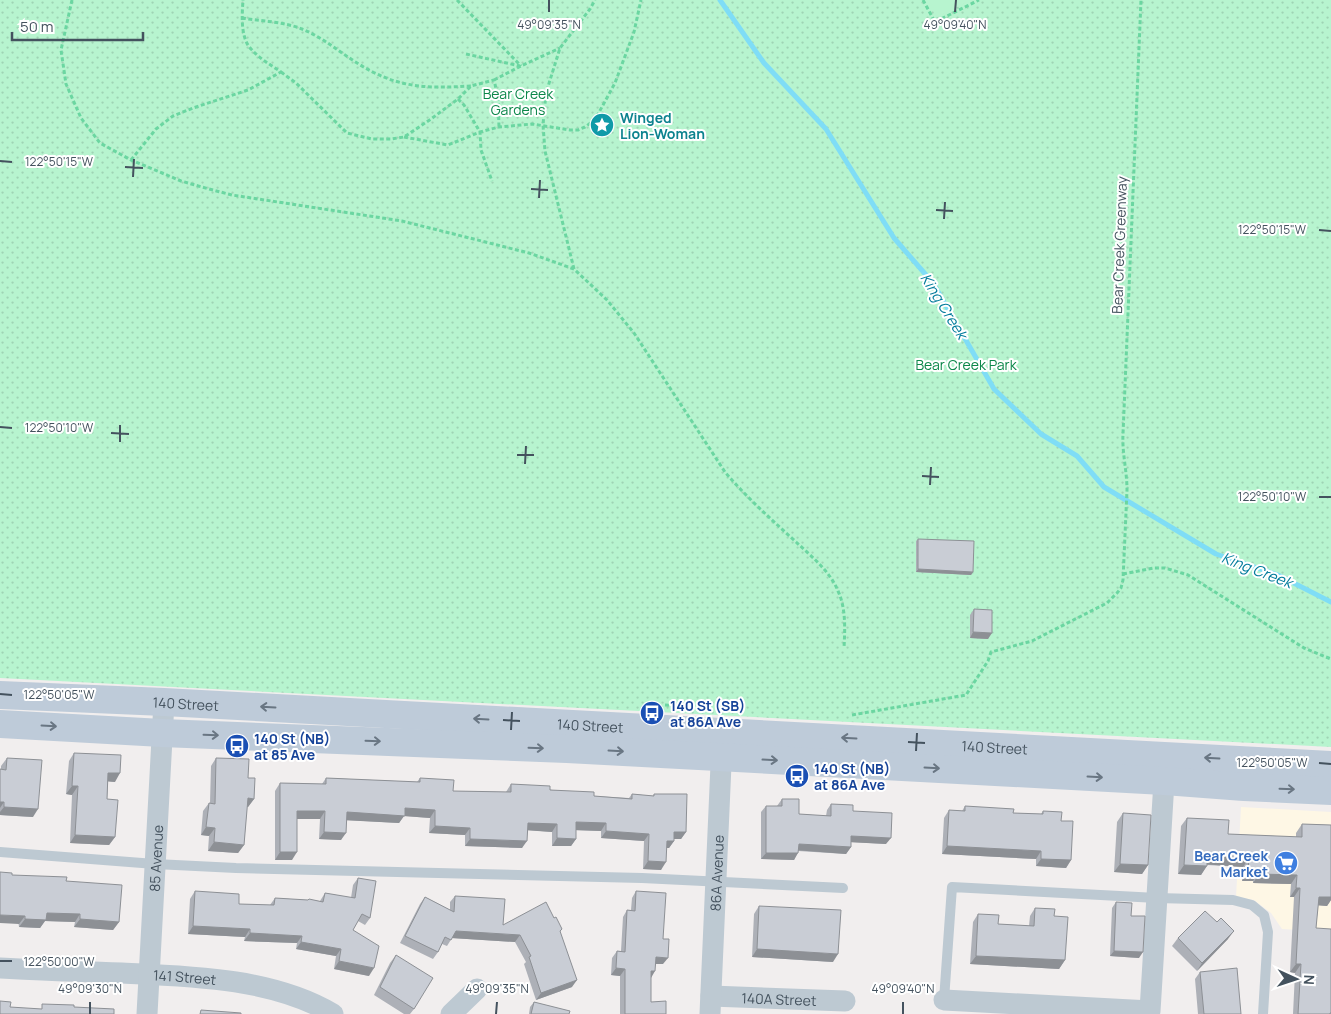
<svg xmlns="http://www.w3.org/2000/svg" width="1331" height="1014" viewBox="0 0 1331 1014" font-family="Manrope,sans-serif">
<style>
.commercial{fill:#fef7e5}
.park{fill:url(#park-dots)}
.pitch{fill:#b7f4cf}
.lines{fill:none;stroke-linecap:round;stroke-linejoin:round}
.stream{stroke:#7fddf6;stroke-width:5}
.path{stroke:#6bd6a1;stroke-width:3;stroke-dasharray:4 2.5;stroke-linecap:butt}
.lane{stroke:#bdc9d2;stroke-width:10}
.street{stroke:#bdc9d2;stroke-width:21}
.secondary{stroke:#becbd9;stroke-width:28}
.wall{fill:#adb0b7}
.shaded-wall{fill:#8d9095}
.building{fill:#c9cdd5;stroke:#8d9095}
.oneway{stroke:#697683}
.ticks{fill:none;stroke:#44525e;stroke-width:2}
.labels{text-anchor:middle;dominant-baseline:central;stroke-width:4;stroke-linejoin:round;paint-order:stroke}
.park-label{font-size:14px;fill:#0c874a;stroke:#fff}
.culture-label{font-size:14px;font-weight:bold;fill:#0d838f;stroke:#fff;text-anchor:start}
.street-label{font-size:14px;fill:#44525e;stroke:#fff}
.transit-label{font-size:14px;font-weight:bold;fill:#164399;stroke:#fff;text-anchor:start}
.shop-label{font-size:14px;font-weight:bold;fill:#366cbe;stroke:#fff;text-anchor:end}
.water-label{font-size:15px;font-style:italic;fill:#037c9c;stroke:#fff}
.ticks-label{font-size:12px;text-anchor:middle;fill:#44525e;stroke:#fff;stroke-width:4;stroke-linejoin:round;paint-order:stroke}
</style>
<defs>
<pattern id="park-dots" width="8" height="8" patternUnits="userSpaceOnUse" patternTransform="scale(1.25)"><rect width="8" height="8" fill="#b7f4cf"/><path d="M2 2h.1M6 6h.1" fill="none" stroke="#9fd3b4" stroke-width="1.8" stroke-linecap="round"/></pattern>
</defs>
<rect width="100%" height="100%" fill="#f1eeee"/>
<path class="commercial" d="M1241,807L1331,812V932L1282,929L1271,913L1254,900L1236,897Z"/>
<path class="park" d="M0,0H1331V747L0,678Z"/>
<path class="pitch" d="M929,0H971L937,17Z"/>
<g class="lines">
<path class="stream" d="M720,0L764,63L826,129L894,238L933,283L994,389L1041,434L1077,456L1104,487L1216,554L1278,575L1331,602"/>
<path class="path" d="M72,0L61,50L66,84L81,118L100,143L131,160L181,181L209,189L232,195L402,221L529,253L574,269L607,300L634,333L725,472C746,497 771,519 796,542C811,556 830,571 838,591C846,608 845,629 844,648
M457,0L521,66
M923,0L935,22L979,0
M242,18C261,21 285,22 302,29C327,39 347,59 371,71C405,89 433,88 471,86
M466,54L520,66
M281,72L296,83L347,133L372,139H391L404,137L431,119L458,99L471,86L494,80L498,97L499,127
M494,80L521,66L560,48
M458,99L464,105L480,132L499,127L532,124L570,130H578L585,127L592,122L597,116L615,83L634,32L641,0
M404,137L448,145L480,132L481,150L492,181
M131,160L156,129L173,116L193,108L248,90L281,72C271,65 260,59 252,50C240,39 242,15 243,0
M574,269L545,151L543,125L546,93L560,48L590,9L595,0
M1123,574L1154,568H1165L1188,575L1304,648L1331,659
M665,705L693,707
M852,715L966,695L988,661L991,652L1032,641L1107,603L1117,593L1121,588L1123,580L1127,490C1127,471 1122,453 1123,434L1141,0"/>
<path class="lane" d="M0,852L155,864L236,868L642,878L843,888
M944,1000L952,887L1157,898L1233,900L1252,905L1264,915L1268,932L1263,1014"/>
<g class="street">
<path id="s1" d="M0,968C41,970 81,972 122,973C190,976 273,978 333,1014"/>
<path id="s2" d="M711,996L845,1001"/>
<path d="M944,1000L1150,1011L1165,765"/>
<path id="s3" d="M147,1014L164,702"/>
<path d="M451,1014L477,989"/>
<path id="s4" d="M710,1014L722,742"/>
</g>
<g class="secondary">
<path id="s5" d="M0,695L164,702L1331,765"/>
<path d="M0,724L162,733L567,749L1164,781L1244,787L1331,791"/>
</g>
</g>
<path class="wall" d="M918,539L973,572L971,575L916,572V541Z
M974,609L988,639L970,638V615Z
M74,753L115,782L108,781L107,799L115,837L109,845L70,843L72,795L66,794L69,761Z
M7,758L33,817L0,815V769H1V766Z
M216,758L248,778L254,799L248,807H247L244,845L238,853L208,851L209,836L201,835L203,811L209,803H210L211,766Z
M326,778L417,782L420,778L453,791L506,792L511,784L594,796L629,798L632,794L653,796L654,794L686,832L681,839H674V841L669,848H667L661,870L643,869L644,841L601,838V831L576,830V839L571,846H552V832L528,830L522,848L465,846V835L429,833L430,818L404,816L399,823L346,820L341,840L319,839L320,819H297L292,860H275V791L280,783L322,784Z
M782,799L799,814L826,816L827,810L831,804L853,811L886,844L851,842V847L846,854L798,851L794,860L761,859V812L766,806H777Z
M965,806L1013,813L1041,814L1043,811L1061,821L1071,860L1066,868L1036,866V859L942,854L944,818L949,810L962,811Z
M1123,813L1148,865L1142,874L1114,872L1117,822Z
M1187,818L1228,834L1296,837V833L1302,824L1331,825V900L1327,906L1318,905L1316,928L1331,1014H1293L1295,973L1290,972L1294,897H1290L1291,884L1253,883V881H1242L1243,867L1207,865L1201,875L1178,874L1181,826Z
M12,875L66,881L119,922L113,930L74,927L75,922L45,921L40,928L19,927Z
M358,878L370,918L365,925L358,921L353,930L369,976L334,969L336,956L296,949L297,943L244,941L245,937L188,934L190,899L195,891L239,904L270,905L275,898L320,901L325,893L351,898L353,885Z
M636,891L663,939V964H656L651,977V1002L666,1014H620V976L611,975L612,958L617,951H621L623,917L627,910H631L632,898Z
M455,896L503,925L554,918L562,929L560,932L572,987L536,1000L524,964L526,962L515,942L452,938L447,946L442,944L438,952L433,959L400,943L420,904L425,897L450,910V902Z
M1116,902L1131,916L1139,958L1110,956L1112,908Z
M759,906L833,962L752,957L754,914Z
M1035,908L1054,916L1065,960L1059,969L970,964L973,922L978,914L998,924L1029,926L1030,916Z
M1178,938L1228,939L1197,971L1172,946Z
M396,955L414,1009L410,1014H404L374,995L390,963Z
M1200,972L1241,1014H1198L1195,979Z
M534,1002L569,1014H529L530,1007Z"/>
<path class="shaded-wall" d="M918,569L973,572L971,575L916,572Z
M973,632L992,633L988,639L970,638Z
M108,773H120L115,782L102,781Z
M72,786H78L72,795L66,794Z
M248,798L254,799L248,807L242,806Z
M0,802H4L0,808Z
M4,807L38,809L33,817L0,815V812Z
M405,808L435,810L430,818L404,816L399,823L341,820L347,812Z
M297,811H325L320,819H292Z
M576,822L606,823L601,831L571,830Z
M528,823L557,824L552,832L523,830Z
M435,826L470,828L465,835L429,833Z
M206,827L215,828L209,836L201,835Z
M606,831L649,834L644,841L601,838Z
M324,832L346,833L341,840L319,839Z
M674,832H686L681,839H669Z
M75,835L115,837L109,845L70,843Z
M851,836L891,838L886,844L847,842Z
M557,838L576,839L571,846H552Z
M470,839L527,841L522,848L465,846Z
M667,841H674L669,848H662Z
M214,842L244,845L238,853L208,851Z
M799,844L851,847L846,854L794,850Z
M947,846L1041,851L1036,859L942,854Z
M280,852H297L292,860H275Z
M766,853H798L794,860L761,859Z
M1207,856L1249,858L1243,867L1201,864Z
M1041,859L1071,860L1066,868L1036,866Z
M648,861L666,862L661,870L643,869Z
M1120,864L1148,865L1142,874L1114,872Z
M1184,865L1207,866L1201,875L1178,874Z
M1248,872H1259L1253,881H1242Z
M1259,874L1297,875L1291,884L1253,883Z
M1296,888H1300L1294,897H1290Z
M1319,897H1331V900L1327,906L1313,905Z
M47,913L80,914L75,922L45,921L40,928L19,927L25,919Z
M0,915L25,916L19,924L0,923Z
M80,919L119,922L113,930L74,927Z
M193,926L250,929L245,937L188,934Z
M456,931L520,935L515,942L451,938Z
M1234,931L1228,939L1197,971L1202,963Z
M250,933L302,936L297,943L244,941Z
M301,942L341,949L336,956L296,949Z
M757,949L838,954L833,962L752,957Z
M1114,951L1143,952L1139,958L1110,956Z
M976,956L1065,960L1059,969L970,964Z
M656,957L668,958L663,964H651Z
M339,961L374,968L369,976L334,969Z
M1296,964H1301L1295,973L1290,972Z
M616,968L625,969L620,976L611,975Z
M651,971H655L651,978Z
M577,980L572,987L536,1000L541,993Z"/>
<path class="building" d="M918,539L974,541L973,572L918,569Z
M974,609L992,610V633L973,632Z
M74,753L121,755L120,773H108L107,799L118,800L115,837L75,835L78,786H72Z
M7,758L42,760L38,809L4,807V802H0V769L6,770Z
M216,758L249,759L248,778H255L254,799L248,798L244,845L214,842L215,828L206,827L209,803L215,804Z
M326,778L420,782V778L454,780L453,791L511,792V784L550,786V790L594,792V796L632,799V794L654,796V794H687L686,832H674V841H667L666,862L648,861L649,834L606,831V823L576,822V839L557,838V824L528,823L527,841L470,839V828L435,826V810L405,808V816L347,812L346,833L324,832L325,811H297V852H280V783L326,784Z
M782,799H799V814L831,816V804L853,805V811L892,813L891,838L851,836V847L799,844L798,853H766V806H782Z
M965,806L1014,809L1013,813L1043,814V811L1062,812L1061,821H1073L1071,860L1041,859V851L947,846L949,810L965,811Z
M1123,813L1151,815L1148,865L1120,864Z
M1187,818L1229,820L1228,834L1302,837V824L1331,825V897H1319L1316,928L1331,929V1013H1330V1014H1298L1301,964H1296L1300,888H1296L1297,875L1259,874V872H1248L1249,858L1207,856V866L1184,865Z
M0,872L12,873V875L67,877L66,881L122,885L119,922L80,919V914L47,913L46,920L25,919V916L0,915Z
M358,878L376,881L370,918L362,914L353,930L379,946L374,968L339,961L341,949L301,942L302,936L250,933V929L193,926L195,891L239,894V904L274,905L275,898L308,900L309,899L323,902L325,893L355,898Z
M636,891L666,893L663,939H669L668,958L656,957L655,971H651V1002L666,1001V1014H625V969L616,968L617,951L625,952L627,910L635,911Z
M455,896L505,899L503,925L546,902L554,918L556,917L562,929L560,931L577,980L541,993L529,957L531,956L520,935L456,931L451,940L445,937L438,952L405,936L425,897L454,912Z
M1116,902L1132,903L1131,916H1145L1143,952L1114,951Z
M759,906L841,910L838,954L757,949Z
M1035,908L1055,909L1054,916L1068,917L1065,960L976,956L978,914L999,915L998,924L1034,926Z
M1205,911L1217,922L1221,918L1234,931L1202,963L1178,938Z
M396,955L433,978L414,1009L380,987Z
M1237,968L1241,1014H1204L1200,972Z
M0,1001L11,1002L10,1007L42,1009V1004L74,1005V1007L114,1009V1014H0Z
M534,1002L570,1011L569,1014H531Z
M201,1010L241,1013V1014H200Z"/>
<defs><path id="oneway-shaft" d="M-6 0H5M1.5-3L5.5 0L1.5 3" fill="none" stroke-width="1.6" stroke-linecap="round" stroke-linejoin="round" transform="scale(1.25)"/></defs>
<g class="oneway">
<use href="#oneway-shaft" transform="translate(268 707) rotate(-177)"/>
<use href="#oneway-shaft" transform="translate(481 719) rotate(-177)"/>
<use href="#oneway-shaft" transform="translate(49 726) rotate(3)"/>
<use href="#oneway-shaft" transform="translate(211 735) rotate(2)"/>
<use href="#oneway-shaft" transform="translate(849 738) rotate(-177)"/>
<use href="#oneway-shaft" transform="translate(373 741) rotate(2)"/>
<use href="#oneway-shaft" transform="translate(536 748) rotate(2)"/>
<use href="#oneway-shaft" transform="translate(616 751) rotate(3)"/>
<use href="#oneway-shaft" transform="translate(1212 758) rotate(-177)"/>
<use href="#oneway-shaft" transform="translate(770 760) rotate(3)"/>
<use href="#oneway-shaft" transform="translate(932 768) rotate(3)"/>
<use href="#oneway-shaft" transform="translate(1095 777) rotate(3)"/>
<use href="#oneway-shaft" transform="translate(1287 789) rotate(2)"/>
</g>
<path class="ticks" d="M549,12V0M955,12L956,0M0,161L12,162M125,167L143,168M133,177L134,159M531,189L548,190M539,198L540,180M936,210L953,211M944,219L945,202M1319,230L1331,231M0,427L12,428M111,433L129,434M120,442V425M517,455H534M525,464L526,446M922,476L939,477M930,485L931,467M1319,497H1331M0,694L12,695M503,720L520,721M511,730L512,712M908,742L925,743M916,751L917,733M1319,763L1331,764M0,961H12M90,1014V1002M496,1014L497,1002M903,1014V1002"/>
<defs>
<g id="sight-disc" transform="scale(1.25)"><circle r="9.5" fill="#0f9aa8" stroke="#fff"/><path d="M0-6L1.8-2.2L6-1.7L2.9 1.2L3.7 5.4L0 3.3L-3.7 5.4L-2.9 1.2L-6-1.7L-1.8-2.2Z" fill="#fff"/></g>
<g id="bus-disc" transform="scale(1.25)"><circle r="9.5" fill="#1a4fb4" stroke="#fff"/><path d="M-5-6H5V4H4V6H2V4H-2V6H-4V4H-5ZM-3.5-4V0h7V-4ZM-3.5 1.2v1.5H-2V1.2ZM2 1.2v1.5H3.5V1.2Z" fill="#fff"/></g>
<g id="supermarket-disc" transform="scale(1.25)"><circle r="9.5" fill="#3f7fe0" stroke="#fff"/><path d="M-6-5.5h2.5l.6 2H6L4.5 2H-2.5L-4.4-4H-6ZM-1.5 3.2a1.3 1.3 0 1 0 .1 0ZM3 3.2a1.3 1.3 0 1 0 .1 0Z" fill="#fff"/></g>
</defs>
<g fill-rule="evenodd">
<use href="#sight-disc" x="602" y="125"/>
<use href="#bus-disc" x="652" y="713"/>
<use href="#bus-disc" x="237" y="746"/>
<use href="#bus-disc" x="797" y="776"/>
<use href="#supermarket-disc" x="1286" y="863"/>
</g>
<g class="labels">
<g class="park-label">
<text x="518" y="93">Bear Creek<tspan x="518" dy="16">Gardens</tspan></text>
<text x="966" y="364">Bear Creek Park</text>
</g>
<g class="culture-label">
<text x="620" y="117">Winged<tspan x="620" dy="16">Lion-Woman</tspan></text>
</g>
<g class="street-label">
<text transform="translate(1119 245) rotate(-88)">Bear Creek Greenway</text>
<text stroke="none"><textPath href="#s5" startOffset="186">140 Street</textPath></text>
<text stroke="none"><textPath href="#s5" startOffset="591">140 Street</textPath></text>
<text stroke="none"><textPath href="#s5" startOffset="996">140 Street</textPath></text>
<text stroke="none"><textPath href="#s3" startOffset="156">85 Avenue</textPath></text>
<text stroke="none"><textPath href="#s4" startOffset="141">86A Avenue</textPath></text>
<text stroke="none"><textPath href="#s1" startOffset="185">141 Street</textPath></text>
<text stroke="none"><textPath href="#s2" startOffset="68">140A Street</textPath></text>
</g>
<g class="transit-label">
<text x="670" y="705">140 St (SB)<tspan x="670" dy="16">at 86A Ave</tspan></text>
<text x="254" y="738">140 St (NB)<tspan x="254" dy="16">at 85 Ave</tspan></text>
<text x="814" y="768">140 St (NB)<tspan x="814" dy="16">at 86A Ave</tspan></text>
</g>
<g class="shop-label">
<text x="1268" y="855">Bear Creek<tspan x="1268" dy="16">Market</tspan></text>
</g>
<g class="water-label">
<text transform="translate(944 306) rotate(58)">King Creek</text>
<text transform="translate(1257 570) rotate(21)">King Creek</text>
</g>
</g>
<g class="ticks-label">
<text x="549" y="29">49°09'35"N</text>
<text x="955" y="29">49°09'40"N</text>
<text x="59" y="166">122°50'15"W</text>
<text x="1272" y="234">122°50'15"W</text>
<text x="59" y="432">122°50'10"W</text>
<text x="1272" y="501">122°50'10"W</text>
<text x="59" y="699">122°50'05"W</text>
<text x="1272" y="767">122°50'05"W</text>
<text x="59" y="966">122°50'00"W</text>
<text x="90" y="993">49°09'30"N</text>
<text x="497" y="993">49°09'35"N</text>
<text x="903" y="993">49°09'40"N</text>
</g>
<g transform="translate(1296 979) rotate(93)" stroke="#ffffff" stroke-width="4" paint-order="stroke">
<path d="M0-4L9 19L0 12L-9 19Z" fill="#44525e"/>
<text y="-8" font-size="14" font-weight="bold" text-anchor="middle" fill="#44525e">N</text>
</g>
<path d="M12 32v8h131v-8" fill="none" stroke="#44525e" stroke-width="2.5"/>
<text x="20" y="32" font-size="15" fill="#44525e" stroke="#ffffff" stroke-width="4" paint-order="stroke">50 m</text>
</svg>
